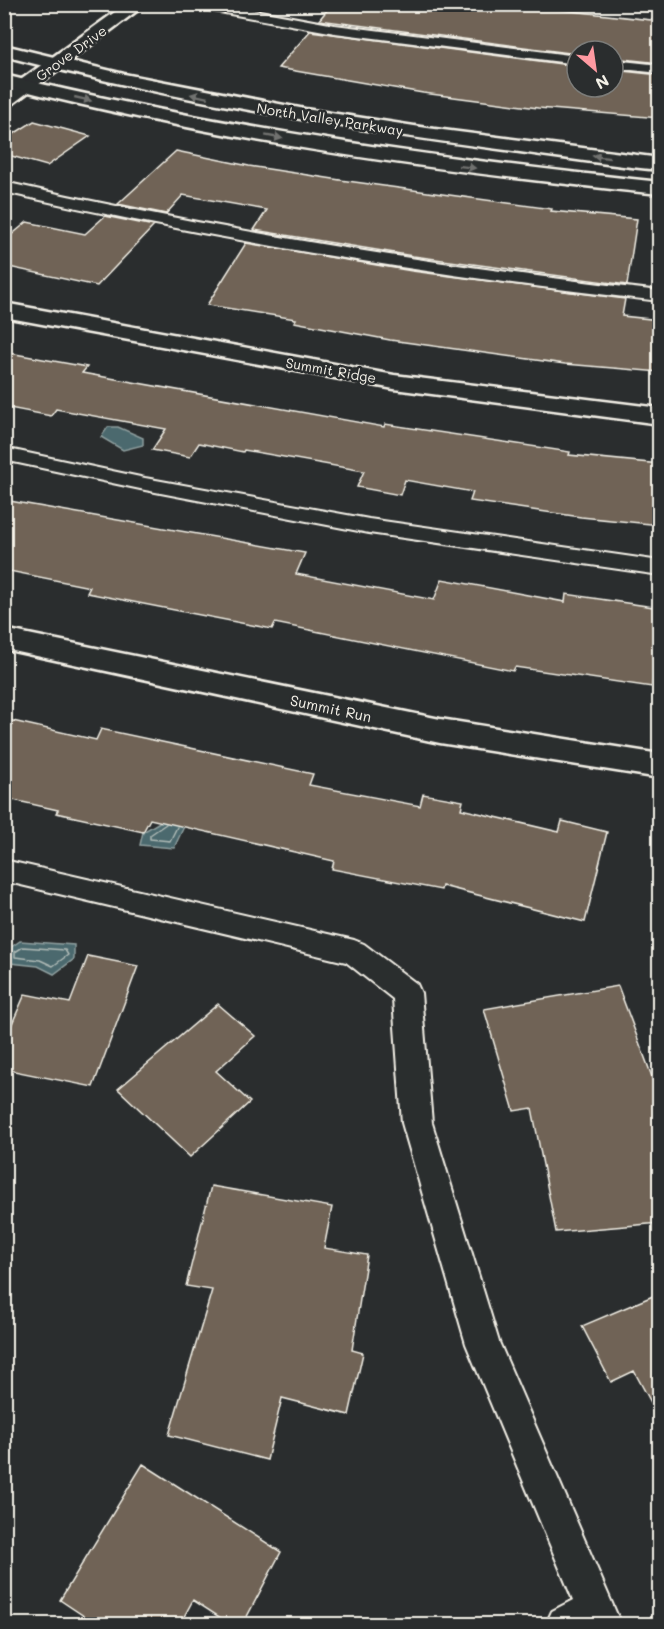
<svg xmlns="http://www.w3.org/2000/svg" width="664" height="1629" viewBox="0 0 664 1629" font-family="Mali,sans-serif">
<style>
.water{fill:#4b696e;stroke:#8f9f9f;stroke-width:1.5}
.lines{fill:none;stroke-linecap:round;stroke-linejoin:round}
.shore{stroke:#b0bbb7;stroke-width:1.5}
.building{fill:#6f6456;stroke:#f4f1e8;stroke-width:1.5}
.lane-casing{stroke:#f4f1e8;stroke-width:4}
.street-casing{stroke:#f4f1e8;stroke-width:5}
.secondary-casing{stroke:#f4f1e8;stroke-width:5}
.lane{fill:#2a2d2e;fill-rule:evenodd}
.street{fill:#2a2d2e;fill-rule:evenodd}
.secondary{fill:#2a2d2e;fill-rule:evenodd}
.oneway{fill:#71726f}
.labels{text-anchor:middle;dominant-baseline:central;stroke-width:5;stroke-linejoin:round;paint-order:stroke}
.far-street-label{font-size:14px;fill:#f4f1e8;stroke:#2a2d2e}
.street-label{font-size:15px;fill:#f4f1e8;stroke:#2a2d2e}
</style>
<rect width="100%" height="100%" fill="#2a2d2e"/>
<filter id="ink" filterUnits="userSpaceOnUse"><feTurbulence type="fractalNoise" baseFrequency=".0167" numOctaves="2"/><feDisplacementMap in="SourceGraphic" scale="12" xChannelSelector="R" yChannelSelector="G"/><feConvolveMatrix kernelMatrix="1 2 1 2 8 2 1 2 1" color-interpolation-filters="sRGB"/></filter>
<g filter="url(#ink)">
<path class="water" d="M108,427H118L143,438V445L123,450L101,437Z
M193,807L174,848L140,845L143,832L163,820Z
M20,941L74,945V959L54,974L38,966L10,963L7,950Z"/>
<g class="lines">
<path class="shore" d="M166,824L150,835V839L170,841L177,827
M23,947L65,950L68,955L53,966L40,960L15,957V952Z"/>
</g>
<path class="building" d="M332,4H509L660,21V63L613,58V51H577V54L319,20Z
M310,31L577,66V87H613V70L660,75V118L538,108L423,93L278,68Z
M34,121L90,136L47,166L4,154V140Z
M176,151L249,166L340,180L552,209L551,211L637,219L627,285L413,256L254,230L267,210L183,195L166,214L118,204Z
M105,216L154,226L97,286L4,266V241L27,222L85,234Z
M246,243L412,271L625,299L622,316L660,320V372L565,364L390,340L294,322L296,319L207,305Z
M4,352L87,367L82,373L384,427L385,424L570,452L569,455L660,464V525L581,517L470,501L473,492L405,480L400,495L357,487L364,471L244,450L243,452L199,443L190,457L152,450L166,429L56,409L51,416L4,407Z
M4,500L305,553L296,574L434,600L442,579L565,602L566,594L660,608L652,687L515,667L513,671L275,623L272,629L87,593L90,587L4,570Z
M4,719L96,740L101,729L313,774L309,785L420,806L423,794L463,801L461,809L559,832L562,821L607,832L585,922L442,886L441,890L332,869L334,861L150,819L143,832L56,813L58,810L4,798Z
M88,956L138,966L93,1087L4,1069V1042L25,994L70,1003Z
M618,986L660,1098V1223L556,1232L532,1108L514,1111L484,1009Z
M218,1004L255,1036L216,1071L250,1102L190,1157L118,1089Z
M211,1186L332,1207L324,1248L367,1255L352,1350L363,1353L349,1415L282,1398L267,1460L169,1435L212,1290L186,1286Z
M660,1293V1419L634,1371L611,1382L582,1326Z
M143,1464L281,1552L243,1624H230L193,1600L180,1624H96L60,1600Z"/>
<g class="lines">
<g class="lane-casing">
<path id="lane" d="M191,4H222L335,25L577,56V64L335,33L197,8Z
M613,60L660,65V73L613,68Z
M4,182C221,231 439,266 660,291V301C439,277 221,241 4,192Z
M4,448L145,478L369,519L660,561V575L369,533L145,490L4,460Z
M4,860L354,940L364,944L417,984L421,993L432,1123L499,1342L621,1624H546L552,1611L573,1600L466,1344L402,1123L393,999L346,962L4,881Z"/>
</g>
<g class="street-casing">
<path id="street" d="M126,4H146L11,105L4,107V92Z
M4,303L394,375L660,408V424L394,389L4,317Z
M4,629L440,719L660,754V778L440,743L4,649Z"/>
</g>
<g class="secondary-casing">
<path id="secondary" d="M4,45L124,74L305,109L427,128L660,158V170C608,165 557,157 506,150C337,128 169,99 4,56Z
M4,75C220,128 439,159 660,182V194C445,172 230,143 21,90L4,86Z"/>
</g>
<use href="#lane" class="lane"/>
<use href="#street" class="street"/>
<use href="#secondary" class="secondary"/>
</g>
<defs><path id="oneway-solid" d="M-6-.8H1V-3.2L6.5 0L1 3.2V.8H-6Z" transform="scale(1.5)"/></defs>
<g class="oneway">
<use href="#oneway-solid" transform="translate(199 96) rotate(-168)"/>
<use href="#oneway-solid" transform="translate(83 99) rotate(13)"/>
<use href="#oneway-solid" transform="translate(274 137) rotate(10)"/>
<use href="#oneway-solid" transform="translate(601 157) rotate(-173)"/>
<use href="#oneway-solid" transform="translate(467 167) rotate(7)"/>
</g>
</g>
<g class="labels">
<g class="far-street-label">
<text transform="translate(71 53) rotate(-36)">Grove Drive</text>
<text transform="translate(330 119) rotate(9)">North Valley Parkway</text>
<text transform="translate(331 370) rotate(10)">Summit Ridge</text>
</g>
<g class="street-label">
<text transform="translate(331 708) rotate(12)">Summit Run</text>
</g>
</g>
<rect width="664" height="1629" fill="none" stroke="#2a2d2e" stroke-width="24"/>
<rect x="12" y="12" width="640" height="1605" fill="none" stroke="#f4f1e8" stroke-width="2" filter="url(#ink)"/>
<g transform="translate(595 69) rotate(151)"><circle r="28" fill="#2a2d2e" stroke="#7b7b78" stroke-width="1.5"/>
<path d="M0-4.5L10 22L0 15L-10 22Z" fill="#ff9aa2"/>
<text y="-9" font-size="16" font-weight="bold" text-anchor="middle" fill="#f4f1e8">N</text>
</g>
</svg>
